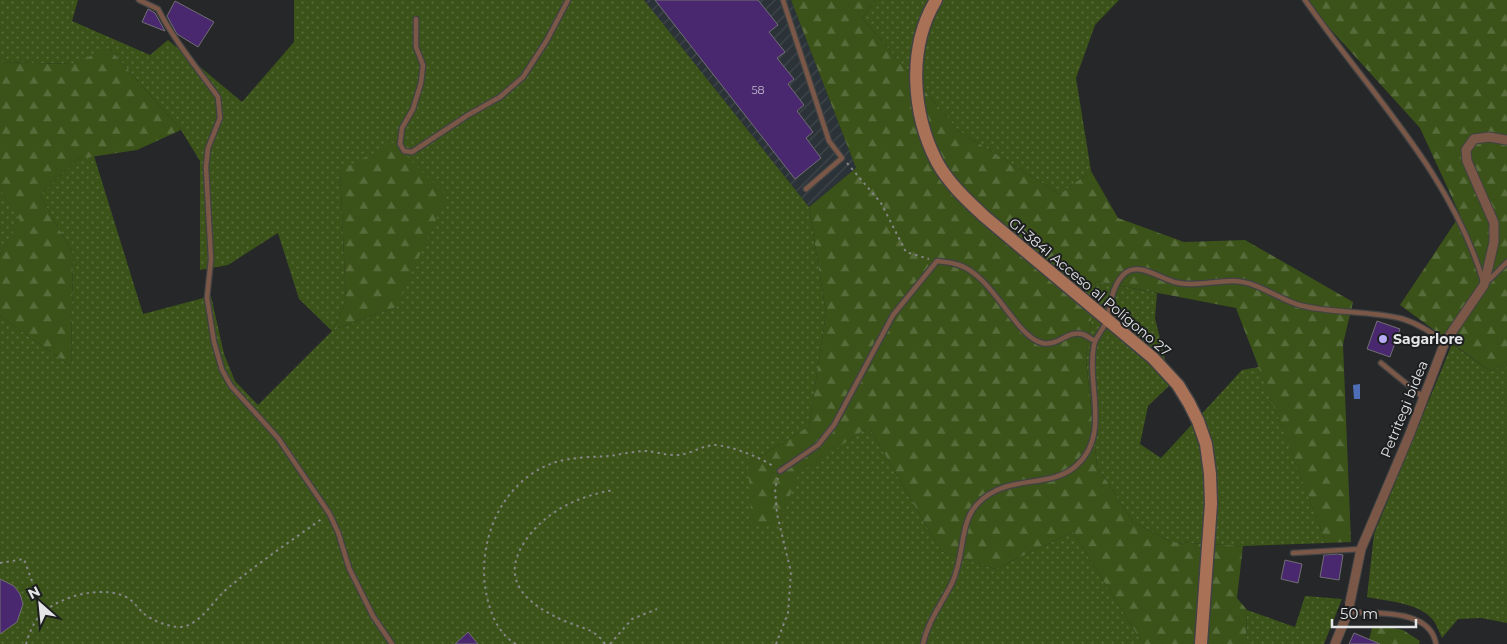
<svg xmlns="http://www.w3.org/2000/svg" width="1507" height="644" viewBox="0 0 1507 644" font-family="Montserrat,sans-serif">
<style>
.industrial{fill:url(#industrial-furrows)}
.grass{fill:url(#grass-dots);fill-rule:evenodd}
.forest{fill:url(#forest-firs)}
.water{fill:#4e6fb7}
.building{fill:#4a286f;stroke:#706f72}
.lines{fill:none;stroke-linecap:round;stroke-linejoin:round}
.lane-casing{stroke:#404243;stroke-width:7}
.street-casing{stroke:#404243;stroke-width:11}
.secondary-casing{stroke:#404243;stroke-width:15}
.path{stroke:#848687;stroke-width:2;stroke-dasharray:2.5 4;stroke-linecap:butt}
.lane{stroke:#7a5747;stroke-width:4.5}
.street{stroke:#7a5747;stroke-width:9}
.secondary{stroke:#a97257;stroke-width:12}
.poi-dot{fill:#b7abf8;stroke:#1c1e1f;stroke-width:2}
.labels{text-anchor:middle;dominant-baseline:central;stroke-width:4;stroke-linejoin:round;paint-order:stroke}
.number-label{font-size:11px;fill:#beb6c8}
.street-label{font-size:14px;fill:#e4e5e6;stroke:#1c1e1f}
.poi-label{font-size:14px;font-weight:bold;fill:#e4e5e6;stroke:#1c1e1f;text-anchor:start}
</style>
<defs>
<pattern id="industrial-furrows" width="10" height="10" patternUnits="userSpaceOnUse" patternTransform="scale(1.25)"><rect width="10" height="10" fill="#2b3338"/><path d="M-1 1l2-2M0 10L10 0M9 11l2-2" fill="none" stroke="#3f474b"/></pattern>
<pattern id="grass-dots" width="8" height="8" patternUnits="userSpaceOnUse" patternTransform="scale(1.25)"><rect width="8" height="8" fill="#3b5318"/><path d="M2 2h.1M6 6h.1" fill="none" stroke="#576c3a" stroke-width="1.8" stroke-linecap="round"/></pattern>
<pattern id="forest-firs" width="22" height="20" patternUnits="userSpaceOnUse" patternTransform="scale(1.25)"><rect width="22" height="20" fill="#3b5318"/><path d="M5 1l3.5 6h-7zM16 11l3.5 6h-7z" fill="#576c3a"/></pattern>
</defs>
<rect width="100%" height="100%" fill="#252729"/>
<path class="industrial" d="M644,0H791L856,168L809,207Z"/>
<path class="grass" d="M0,0H78L72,21L150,55L168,40L242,102L294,42V0H644L809,207L826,313L809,426L748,464L778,526L798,473L869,427L941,551L995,569L1073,532L1143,644H0V316L71,366L73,254L40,195L77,159L94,156L143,314L211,296L224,354L235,381L258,405L332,331L299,299L278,233L228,265L200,270V161L181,130L110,49L72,64L0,62ZM340,170L396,307L333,330L346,301Z
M875,0H1119L1095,25L1076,78L1091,171L1060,194L959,131L862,18Z
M0,189L21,220L0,255Z
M1096,281L1157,293L1155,318L1171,384L1148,406L1140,444L1161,458L1242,370L1259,367L1326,543L1243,546L1172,542L1133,522L1097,466L1086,359Z
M1452,344L1490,371L1507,364V623L1481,618L1458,619L1442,638C1439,632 1437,625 1433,620C1420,603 1387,601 1367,597L1374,534Z
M1305,596L1342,599L1324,644H1246L1247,610L1295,627Z"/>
<path class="forest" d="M791,0H875L862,18L959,131L1060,194L1091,171L1118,218L1184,242L1245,240L1353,302L1343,344L1351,542L1326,543L1236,308L1096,281L1086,359L1097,466L1133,522L1172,542L1243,546L1237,598L1247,610L1246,644H1143L1073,532L995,569L941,551L869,427L799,473L778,526L752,525L748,464L809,426L826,313L809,207L856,168Z
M1304,0H1507V364L1490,371L1400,305L1460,215L1420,128Z
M109,48L181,130L137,150L77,159L40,195L73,254L71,366L0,316V255L20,220L0,189V62L72,64Z
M393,143L447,196L396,307L333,330L346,301L340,170Z
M1387,627L1403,630L1420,641L1419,644H1368L1372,628Z"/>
<path class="water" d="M1360,384V399H1354L1353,385Z"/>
<path class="building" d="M655,0H758L778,25L769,32L785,52L777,58L794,79L788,84L804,105L797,111L813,132L806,138L821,158L795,179Z
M175,1L214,22L198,47L177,34L167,16Z
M148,9L155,13L165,31L142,22Z
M1377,321L1400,329L1390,357L1367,349Z
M1338,554L1343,555L1339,580L1320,577L1324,555Z
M1285,560L1302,564L1298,583L1281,579Z
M0,579L14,586L20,594L23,604L17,622L0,634Z
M468,632L478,644H455Z
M1354,633L1380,644H1349Z"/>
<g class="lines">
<g class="lane-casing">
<path id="lane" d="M139,0L158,9C174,40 197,68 218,97L220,118L208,148L206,167L211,259L207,298L214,342L222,370L231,386L278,438L329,513L338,532L349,568L373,616L392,644
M783,0L829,141L842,158L806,189
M1305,0C1368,91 1451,173 1483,281
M416,19V47L423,65L421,83L413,109L402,128L400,144L404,151L412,152L468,115L500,97L523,77L547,40L568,0
M1487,282L1507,262
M1381,363L1424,398
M780,471L818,445L834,425L893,315L937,261C944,262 952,262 959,265C993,276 1015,336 1042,343C1057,347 1068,330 1082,334C1086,335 1091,339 1095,341
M1293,553L1361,549
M1348,612C1375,614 1430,608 1436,644
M923,644C928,621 942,603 952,583C969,547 953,511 997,490C1023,478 1056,485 1077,465C1111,434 1086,384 1094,345C1096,336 1104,329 1107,320C1111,304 1111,288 1123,275C1138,259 1162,281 1179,283C1198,287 1216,280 1235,281C1258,282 1278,299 1299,305C1332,314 1369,310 1403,319C1419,324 1432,333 1445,342"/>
</g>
<g class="street-casing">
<path id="street" d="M1335,644L1348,612L1361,549L1409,436L1445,342L1484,285L1494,242V223L1467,161L1466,150L1474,139L1489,137L1507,140"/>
</g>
<g class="secondary-casing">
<path id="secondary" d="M936,0C907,48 912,114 937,162C949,184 968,201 985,217L1153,358L1178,385L1189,403L1198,421L1206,444L1210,474L1211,504L1201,644"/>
</g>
<path class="path" d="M847,163L881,203L906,252L929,259
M0,563L24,559L43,612
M26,644C29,633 35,619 44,611C64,596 99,586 124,596C132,599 137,607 143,613C152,621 175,630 186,626C205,619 213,600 228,588C258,563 291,541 323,518
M516,644C496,633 488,607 485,586C479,536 503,481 553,463C571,457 592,457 610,456C622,454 635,451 648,451C656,452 665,455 674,455C688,456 700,446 714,445C729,445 763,458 774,467
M605,644C595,629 582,628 567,622C527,605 496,580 528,537C548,510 580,496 613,490
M610,644L632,619L657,609
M776,644L788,613L791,572L777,514L775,488L778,478"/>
<use href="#lane" class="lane"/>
<use href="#street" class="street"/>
<use href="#secondary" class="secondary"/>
</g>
<circle class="poi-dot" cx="1383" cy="339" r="5"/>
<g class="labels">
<g class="number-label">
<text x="758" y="90">58</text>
</g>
<g class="street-label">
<text transform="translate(1090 287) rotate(40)">GI-3841 Acceso al Polígono 27</text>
<text transform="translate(1404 409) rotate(-68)">Petritegi bidea</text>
</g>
<g class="poi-label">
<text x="1393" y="339">Sagarlore</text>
</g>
</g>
<g transform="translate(40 604) rotate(333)" stroke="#1c1e1f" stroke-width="4" paint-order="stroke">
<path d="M0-4L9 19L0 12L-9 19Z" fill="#e4e5e6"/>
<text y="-8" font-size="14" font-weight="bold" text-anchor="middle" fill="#e4e5e6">N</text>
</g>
<path d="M1332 619v8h84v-8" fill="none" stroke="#e4e5e6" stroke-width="2.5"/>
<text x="1340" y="619" font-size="15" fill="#e4e5e6" stroke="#1c1e1f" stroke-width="4" paint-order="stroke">50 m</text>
</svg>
